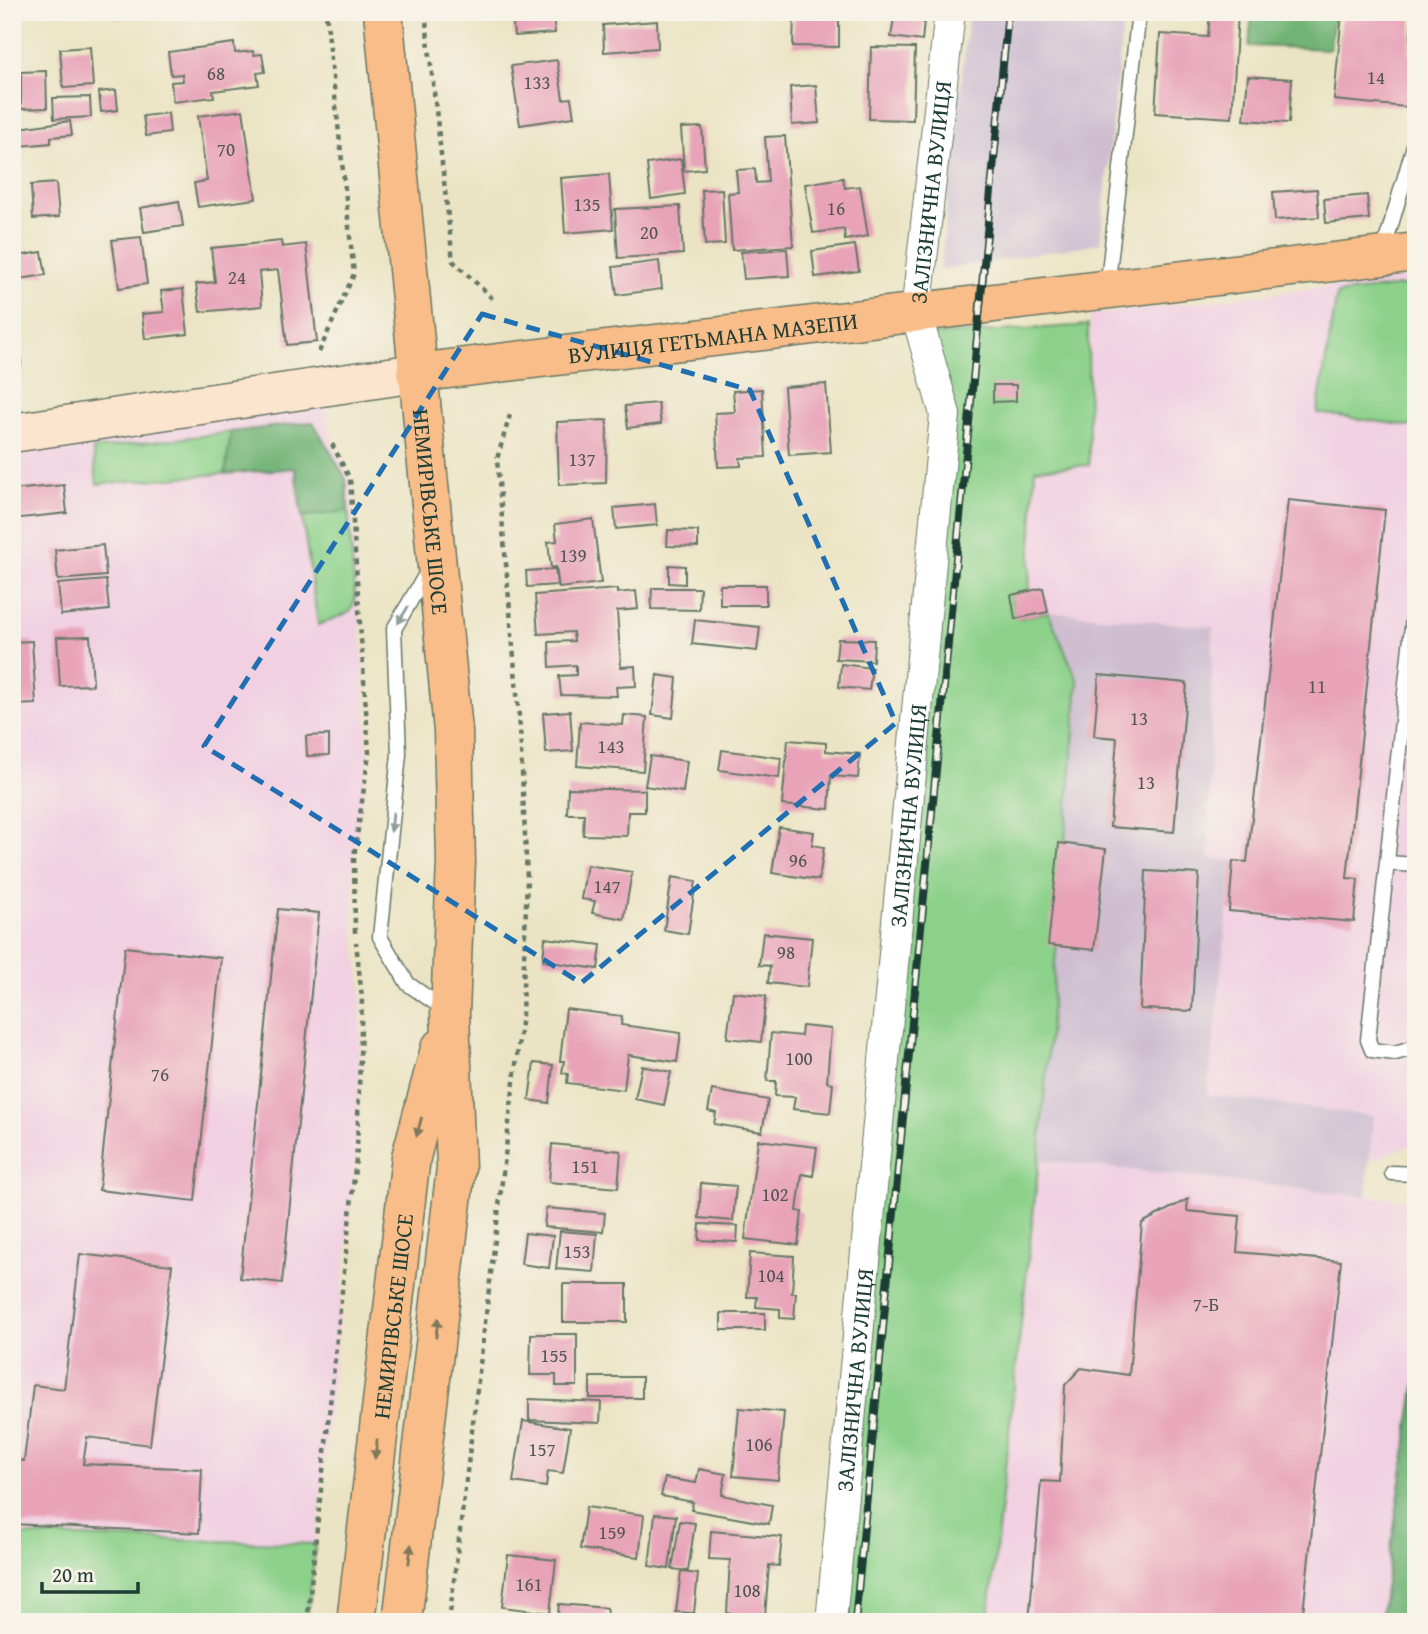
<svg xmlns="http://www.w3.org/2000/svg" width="1428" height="1634" viewBox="0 0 1428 1634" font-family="'Gentium Book Plus',serif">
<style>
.built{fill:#f1d0e2}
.industrial{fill:#cebed0}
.green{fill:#8cd18a;stroke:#56875f;stroke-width:2}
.forest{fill:#71b376;stroke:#487855;stroke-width:2}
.building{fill:#e8a3b9}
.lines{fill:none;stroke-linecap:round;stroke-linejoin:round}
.lane-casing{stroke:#676;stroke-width:17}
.street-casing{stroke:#676;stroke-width:32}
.secondary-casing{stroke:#676;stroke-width:41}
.primary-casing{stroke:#676;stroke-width:41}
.path{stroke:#676;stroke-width:4.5;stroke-dasharray:5 5;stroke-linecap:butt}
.lane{stroke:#fff;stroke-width:14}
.street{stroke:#fff;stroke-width:30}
.secondary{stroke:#fce5cf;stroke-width:38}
.primary{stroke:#f8bd88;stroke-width:38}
.rail-casing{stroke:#1f3d34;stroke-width:8}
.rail{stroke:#f7f3e8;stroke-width:5;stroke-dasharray:16;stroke-linecap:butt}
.oneway{fill:#8f9e9a}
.oneway2{fill:#81775a}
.marked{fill:none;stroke:#1f6fb2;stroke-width:5;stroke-dasharray:14 9;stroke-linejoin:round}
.labels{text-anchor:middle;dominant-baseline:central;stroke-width:5;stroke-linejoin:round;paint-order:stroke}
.number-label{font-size:19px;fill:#515655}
.street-label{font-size:23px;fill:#1f3d34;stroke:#f7f3e8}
</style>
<rect width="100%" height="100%" fill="#f7f3e8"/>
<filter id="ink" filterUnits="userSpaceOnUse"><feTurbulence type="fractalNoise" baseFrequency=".0143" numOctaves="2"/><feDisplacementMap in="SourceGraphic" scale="14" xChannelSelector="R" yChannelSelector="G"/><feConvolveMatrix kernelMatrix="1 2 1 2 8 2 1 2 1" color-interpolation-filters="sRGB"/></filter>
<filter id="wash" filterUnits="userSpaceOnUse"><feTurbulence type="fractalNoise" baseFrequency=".00686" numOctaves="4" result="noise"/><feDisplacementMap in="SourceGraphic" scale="28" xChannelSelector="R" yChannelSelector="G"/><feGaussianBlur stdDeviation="1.57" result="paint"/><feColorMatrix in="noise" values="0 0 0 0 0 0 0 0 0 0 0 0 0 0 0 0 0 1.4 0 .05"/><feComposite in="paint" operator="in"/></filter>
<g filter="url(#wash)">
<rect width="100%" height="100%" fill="#ebe4c4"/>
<path class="built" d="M1416,276V1143L1368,1161L1373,1116L1208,1096L1233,862L1208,859L1213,627L1048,612L1043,589L1029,591L1034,469L1089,464L1090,315Z
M323,388L332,444L350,479L369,753L354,857L353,920L362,998L357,1149L316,1544L12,1535V433Z
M1039,1160L1416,1201V1622H988Z"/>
<path class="industrial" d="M969,12H1124L1100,243L940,270Z
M1048,612L1213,627L1208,858L1233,861L1208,1095L1373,1116L1366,1196L1039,1160L1078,681Z"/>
<path class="green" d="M1416,284V427L1317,413L1337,294Z
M1088,325L1089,465L1035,469L1029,591L1011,595L1016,619L1048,612L1078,681L1039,1160L988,1622H831L945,414L922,336Z
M313,422L346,479L355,600L350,612L318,625L295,468L97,484L93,449Z
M12,1535L316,1544L307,1622H12Z"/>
<path class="forest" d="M1252,12H1334L1330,49L1249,46Z
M313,422L346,479L348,511L302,517L295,468L225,474L231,432Z
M1416,1380V1622H1380Z"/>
<g id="blocks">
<path class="building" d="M12,12H17L18,28H12Z
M115,12H143V17L115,19Z
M512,12H553L555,33L514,36Z
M1210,12H1238L1232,118L1155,113L1160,34L1208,37Z
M1342,12H1413L1409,54L1416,55V108L1334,100Z
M794,15L839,16V47L793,46Z
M894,17L924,21L922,41L891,37Z
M657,21L658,48L604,52L603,25Z
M234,43L235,53L253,51L254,55L262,54L265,72L257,73L259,85L213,91L214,97L173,102L171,82L183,81L182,74L171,75L168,52Z
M90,47L93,86L63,88L60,49Z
M871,47L915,48L913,120L869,119Z
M557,60L563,99L571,98L574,117L520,125L511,66Z
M12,69H17L18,94H12Z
M46,71L47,108L21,109V72Z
M1248,76L1292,79L1289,123L1244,120Z
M816,85L819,123L792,125L790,87Z
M116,90L118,110L101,112L99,92Z
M90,97L91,117L54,119L53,98Z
M243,110L256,199L198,207L194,183L207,181L198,116Z
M168,113L170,133L146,136L143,116Z
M70,121L72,135L51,137V143L21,146L19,128Z
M702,127L705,169L684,171L681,128Z
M785,136L793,246L732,250L728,193L738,192L736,170L755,169L756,183L768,182L765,137Z
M681,159L685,194L651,199L647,164Z
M609,174L613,229L565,233L561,178Z
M843,178L845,188L860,186L868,236L845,240L844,229L813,233L805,184Z
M56,183L59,217L33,219L31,185Z
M722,189L725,244L705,245L702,190Z
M1317,189L1319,217L1275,220L1273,192Z
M1367,195L1369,219L1326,223L1324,199Z
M179,201L183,226L144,232L140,208Z
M680,206L683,254L618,258L615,209Z
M141,237L147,284L119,288L112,240Z
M281,241L282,247L306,244L317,342L287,345L278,270L259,272L262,306L200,312L196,284L215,282L211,248Z
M855,245L859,271L815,277L812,251Z
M787,249L789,276L744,279L741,252Z
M42,252L46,275L19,279L21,365H12V257Z
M659,261L662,289L617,295L613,267Z
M183,289L188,334L145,339L142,314L164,312L161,291Z
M826,384L831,452L789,455L784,387Z
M993,385H1016V401L993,402Z
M762,389L766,457L740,458L741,466L718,467L715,413L735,412L733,391Z
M658,403L661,424L628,428L625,406Z
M607,420L606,483L559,485L557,422Z
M64,485L67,513L12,519V490Z
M1288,500L1385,510L1347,878L1358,879L1354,922L1229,911L1233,861L1247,862Z
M655,504L657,525L616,529L614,508Z
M593,519L601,583L559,588L556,567L551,568L548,542L557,541L555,524Z
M668,530L698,531V547L667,546Z
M103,545L106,576L58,580L55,550Z
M669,565L685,566V584L669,583Z
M555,569L557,585L527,587L526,571Z
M106,580L109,610L61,615L58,584Z
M720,585H766V605H720Z
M652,588H700L699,610L651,609Z
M1043,588L1048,612L1015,619L1011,595Z
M617,589V593L636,591L638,609L617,611L621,667L635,666L636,686L616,687L617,696L561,695L559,676L576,675V665L550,667L549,642L574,641L573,632L538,634L535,595Z
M695,620L760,627L757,651L692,644Z
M90,636L93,685L60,686L57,637Z
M838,639L874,640L873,661L836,659Z
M32,641L36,704L12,705V642Z
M841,664L872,668L869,690L839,687Z
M657,675L677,678L673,718L652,715Z
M1099,675L1187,683L1174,832L1110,827L1117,738L1094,736Z
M570,711L573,751L546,753L543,713Z
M624,715L647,717L643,771L577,766L580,722L623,725Z
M329,735V755L307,756L306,736Z
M788,740L826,743V751L860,754L858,778L831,776L829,809L782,805Z
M722,750L781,758L779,778L719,770Z
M650,756L687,761L683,792L645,786Z
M568,788L645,790V812H628L627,836L583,835L584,814H567Z
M779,827L814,832L812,845L824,847L819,880L772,873Z
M1059,843L1106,849L1094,950L1048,945Z
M587,865L632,872L624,919L592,913L595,901L581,899Z
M1146,871L1199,874L1192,1011L1140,1009Z
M672,877L696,881L688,934L664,930Z
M278,909L319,913L282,1283L240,1278Z
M763,933L812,938L807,987L768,983L770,966L759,965Z
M545,938L601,945L598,969L543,961Z
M125,947L221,958L195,1201L99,1190Z
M733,992L766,996L761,1042L727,1038Z
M566,1009L622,1016L621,1025L681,1033L677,1062L628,1055L624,1090L567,1083L568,1074L562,1073L564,1061H560Z
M802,1026L831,1029L827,1082L833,1083L830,1113L793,1109L795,1097L775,1096L776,1081H767L771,1033L801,1036Z
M534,1063L553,1065L549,1103L529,1100Z
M642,1066L671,1072L664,1105L635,1099Z
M712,1090L768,1100L762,1132L714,1124L716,1113L708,1111Z
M758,1140L817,1147L813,1176L802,1174L797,1211L802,1212L798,1245L745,1239Z
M552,1144L621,1151L618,1188L549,1182Z
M701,1183L736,1186L733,1221L699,1218Z
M1188,1199L1187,1211L1240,1216L1237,1252L1341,1261L1302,1622H1029L1041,1481L1060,1482L1065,1385L1081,1368L1129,1375L1142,1223Z
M546,1208L605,1213L603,1232L544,1227Z
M700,1224L738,1226L737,1242L699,1240Z
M560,1231L597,1234L594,1272L556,1269Z
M525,1233L553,1236L549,1268L521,1264Z
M750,1253L794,1256L792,1293H796L794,1319L780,1318V1309L756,1307L757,1297H747Z
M80,1254L172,1265L150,1445L87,1437L83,1464L202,1469L199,1533L12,1524V1460L24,1461L33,1385L64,1389Z
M563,1284H627V1322H563Z
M721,1313H765V1330H721Z
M531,1334H577V1386H556V1375H530Z
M590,1377H642V1398H590Z
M529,1399L601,1402L600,1423L529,1420Z
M739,1408L784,1412L778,1480L733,1476Z
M523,1421L570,1428L563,1473L548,1471L546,1487L513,1482Z
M699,1469L726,1474L722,1495L772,1505L769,1524L691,1510L693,1502L661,1496L665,1478L696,1483Z
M586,1507L644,1515L639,1557L580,1549Z
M655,1514L676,1516L669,1569L649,1566Z
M680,1521L695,1523L688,1571L672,1569Z
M711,1531L782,1537L779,1566L769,1565L765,1616L727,1613L730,1560L709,1559Z
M508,1555L556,1560L550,1613L502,1607Z
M681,1572L698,1574L694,1613L676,1612Z
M559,1604L607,1608L606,1622H557Z"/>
</g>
</g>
<g filter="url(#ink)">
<use href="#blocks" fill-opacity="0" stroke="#676" stroke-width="2"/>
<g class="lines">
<g class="lane-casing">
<path id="lane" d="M1383,252L1416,139
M1107,289L1139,12
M429,569L394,629L399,754L380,937L408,984L447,1011
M1416,590L1368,1040L1372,1050L1395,1053L1416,1047
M1387,863L1416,865
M1392,1173L1416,1174"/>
</g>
<g class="street-casing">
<g id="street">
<path id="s1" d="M831,1622L945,414L916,313L950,12"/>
</g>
</g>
<g class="secondary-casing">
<path id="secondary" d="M12,433L416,373"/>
</g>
<g class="primary-casing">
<g id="primary">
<path id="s2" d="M383,12L453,731L456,861L450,1013L456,1168L402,1622"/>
<path id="s3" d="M416,373L1416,252"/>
<path id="s4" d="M356,1622L411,1157L440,1049"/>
</g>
</g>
<path class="path" d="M425,12L453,261L494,300
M1075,12L1115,19
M319,352L354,274L326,12
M332,444L350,479L369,753L354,857L355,934
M307,1622L357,1149L362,998L356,942
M449,1622L522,1015L527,878L520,728L497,459L510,415"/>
<use href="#lane" class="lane"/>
<use href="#street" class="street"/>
<use href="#secondary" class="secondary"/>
<use href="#primary" class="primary"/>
<g class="rail-casing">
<path id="rail" d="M855,1622L1008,12"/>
</g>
<use href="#rail" class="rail"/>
</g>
<defs><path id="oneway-solid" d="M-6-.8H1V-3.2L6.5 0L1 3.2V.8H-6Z" transform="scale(1.75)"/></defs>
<g class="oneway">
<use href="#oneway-solid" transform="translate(403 615) rotate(121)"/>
<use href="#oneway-solid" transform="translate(392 822) rotate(96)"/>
</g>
<g class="oneway2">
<use href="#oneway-solid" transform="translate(419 1127) rotate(105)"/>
<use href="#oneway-solid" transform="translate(437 1328) rotate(-83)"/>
<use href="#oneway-solid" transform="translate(376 1449) rotate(97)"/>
<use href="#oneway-solid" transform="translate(410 1554) rotate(-83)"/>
</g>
</g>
<path class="marked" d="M482,314L750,390L896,723L581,983L204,746Z"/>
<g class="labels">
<g class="number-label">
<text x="216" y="73">68</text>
<text x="1376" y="77">14</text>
<text x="537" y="82">133</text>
<text x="226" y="149">70</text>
<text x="587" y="204">135</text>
<text x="836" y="208">16</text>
<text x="649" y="232">20</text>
<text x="237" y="277">24</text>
<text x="582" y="459">137</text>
<text x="573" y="555">139</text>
<text x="1317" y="686">11</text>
<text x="1139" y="718">13</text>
<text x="611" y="746">143</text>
<text x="1146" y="782">13</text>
<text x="798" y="860">96</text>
<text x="607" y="886">147</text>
<text x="786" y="952">98</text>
<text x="799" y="1058">100</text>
<text x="160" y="1074">76</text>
<text x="585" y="1166">151</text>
<text x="775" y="1194">102</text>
<text x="577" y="1251">153</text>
<text x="771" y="1275">104</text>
<text x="1206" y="1304">7-Б</text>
<text x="554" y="1355">155</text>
<text x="759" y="1444">106</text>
<text x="542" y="1449">157</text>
<text x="612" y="1532">159</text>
<text x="529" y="1584">161</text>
<text x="747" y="1590">108</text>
</g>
<g class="street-label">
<text stroke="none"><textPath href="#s1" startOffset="1440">ЗАЛІЗНИЧНА ВУЛИЦЯ</textPath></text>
<text stroke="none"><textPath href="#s3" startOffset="299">ВУЛИЦЯ ГЕТЬМАНА МАЗЕПИ</textPath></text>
<text stroke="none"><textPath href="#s2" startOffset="502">НЕМИРІВСЬКЕ ШОСЕ</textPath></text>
<text stroke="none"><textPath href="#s1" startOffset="810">ЗАЛІЗНИЧНА ВУЛИЦЯ</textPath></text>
<text stroke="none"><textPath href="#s4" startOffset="308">НЕМИРІВСЬКЕ ШОСЕ</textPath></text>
<text stroke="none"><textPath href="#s1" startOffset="243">ЗАЛІЗНИЧНА ВУЛИЦЯ</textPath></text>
</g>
</g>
<rect width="1428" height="1634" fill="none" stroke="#f7f3e8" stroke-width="42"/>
<path d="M42 1582v10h96v-10" fill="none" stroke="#1f3d34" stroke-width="3.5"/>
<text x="52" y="1582" font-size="21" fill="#1f3d34" stroke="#f7f3e8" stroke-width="5" paint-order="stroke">20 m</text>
</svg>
